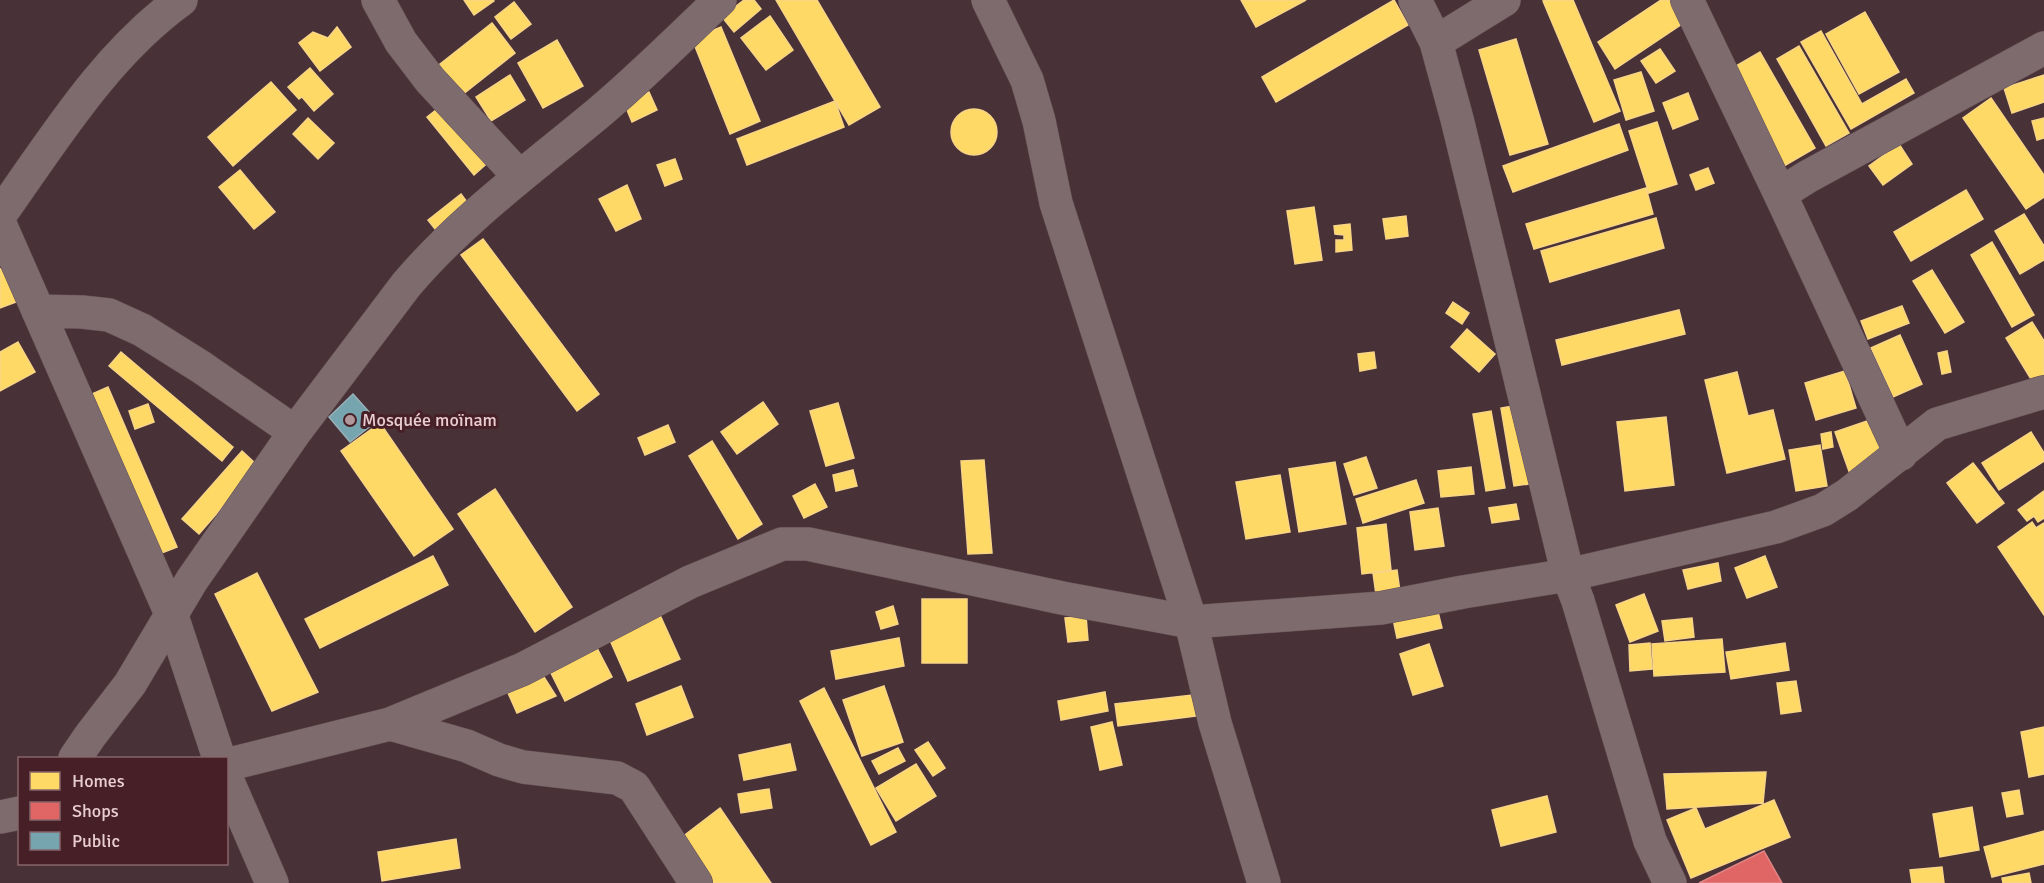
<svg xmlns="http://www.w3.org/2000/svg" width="2044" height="883" viewBox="0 0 2044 883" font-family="Signika,sans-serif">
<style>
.homes{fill:#ffd966;stroke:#f8d586;stroke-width:1.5}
.shops{fill:#e06666;stroke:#e28586;stroke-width:1.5}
.public{fill:#76a5af;stroke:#98b1b9;stroke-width:1.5}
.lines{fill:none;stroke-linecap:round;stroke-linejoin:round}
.street-casing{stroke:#665155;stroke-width:34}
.street{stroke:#7d6b6e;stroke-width:33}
.poi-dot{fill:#b0979b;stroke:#471f27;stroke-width:2}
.labels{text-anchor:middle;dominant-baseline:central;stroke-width:6;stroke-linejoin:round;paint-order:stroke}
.poi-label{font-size:18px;fill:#e8cdd1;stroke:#471f27;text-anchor:start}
</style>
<rect width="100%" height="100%" fill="#493237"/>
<path class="homes" d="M464,0H493L494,1L474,15Z
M744,0H754L761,9L734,32L722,17Z
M776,0H817L880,107L849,125Z
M1241,0H1306L1256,27Z
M1394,0L1408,25L1276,102L1262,77Z
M1546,0H1573L1620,111L1594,122L1543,1Z
M1661,0H1680L1691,18L1615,69L1598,42Z
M514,2L531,24L511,39L495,17Z
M1865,12L1899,72L1859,94L1826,34Z
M770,16L793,50L766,70L741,38Z
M492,23L515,53L462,95L439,65Z
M337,27L351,47L320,71L299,43L313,32L328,38Z
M721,27L760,121L730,134L692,39Z
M1821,31L1862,104L1906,79L1914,93L1851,129L1801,42Z
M1516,39L1548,144L1510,155L1479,50Z
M557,40L583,86L543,108L518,63Z
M1799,46L1849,133L1826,146L1777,59Z
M1660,49L1675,71L1656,83L1641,61Z
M1760,52L1815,148L1784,166L1729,70Z
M310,68L333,94L314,111L302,97L299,99L288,87Z
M1641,72L1654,111L1626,120L1614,80Z
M510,75L525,100L491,121L476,97Z
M2044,75V102L2012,113L2004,88Z
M271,82L296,110L233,166L208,137Z
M649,92L657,110L632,122L624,103Z
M1688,93L1698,119L1673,129L1663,103Z
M1991,98L2044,175V197L2026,209L1963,118Z
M835,101L844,127L747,165L737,139Z
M446,102L492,159L474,175L427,117Z
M951 132a23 23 0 1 1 46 0a23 23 0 1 1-46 0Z
M308,118L334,143L318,159L293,134Z
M2044,118V138L2037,140L2032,121Z
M1657,122L1677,184L1649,193L1629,131Z
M1619,124L1628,150L1513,192L1503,166Z
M1899,144L1912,164L1883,185L1869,166Z
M675,159L682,179L665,186L657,165Z
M1708,168L1714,183L1696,190L1690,175Z
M240,170L275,212L254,229L219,187Z
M627,185L641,219L616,231L599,199Z
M1646,188L1653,214L1534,249L1526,224Z
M1966,190L1983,219L1911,261L1894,232Z
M461,194L476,214L443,239L428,220Z
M1314,207L1322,260L1295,264L1287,211Z
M2024,214L2044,246V260L2020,274L1995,231Z
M1406,216L1408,236L1386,239L1383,219Z
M1656,218L1664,248L1550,282L1541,251Z
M1350,224L1352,250L1336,252V240H1344V235L1335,234L1334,226Z
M483,239L599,394L577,411L461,255Z
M1992,242L2034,315L2012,327L1971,255Z
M11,264L24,299L0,308V269Z
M1932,270L1964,322L1945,333L1913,281Z
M1453,302L1469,313L1462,324L1446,313Z
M1902,306L1909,323L1868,339L1861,321Z
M1679,310L1685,334L1562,365L1556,340Z
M2032,322L2044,341V384L2037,389L2006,338Z
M1467,329L1495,354L1479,372L1451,347Z
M1900,335L1922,384L1893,397L1871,348Z
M18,342L35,372L0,391V352Z
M1947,351L1951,372L1942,374L1938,353Z
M121,352L233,447L222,461L109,366Z
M1374,352L1376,368L1360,371L1358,354Z
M1845,371L1856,408L1816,420L1805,383Z
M1737,372L1748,416L1773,410L1785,459L1727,473L1705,380Z
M108,387L177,547L159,554L90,395Z
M763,402L778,424L737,454L721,432Z
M838,403L854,458L826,466L810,411Z
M148,404L154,422L135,429L129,411Z
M1524,404L1536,483L1514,486L1501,408Z
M1491,411L1505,488L1486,491L1473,414Z
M1666,417L1674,485L1625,491L1617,422Z
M1873,419L1887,461L1850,474L1835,432Z
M380,423L453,529L414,556L341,451Z
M668,425L675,442L645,455L638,438Z
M1831,432L1833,447L1823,449L1821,434Z
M2031,432L2044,453V461L1999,490L1982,463Z
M712,441L762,524L738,539L689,456Z
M1820,445L1827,486L1796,491L1789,450Z
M242,451L258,466L199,534L182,519Z
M1366,457L1377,488L1354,495L1344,464Z
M984,460L992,553L968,554L961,461Z
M1335,462L1346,524L1299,532L1289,469Z
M1973,463L2004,503L1977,523L1947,483Z
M1471,467L1474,494L1441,497L1438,471Z
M853,470L857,486L836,491L833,475Z
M1280,475L1290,532L1246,539L1236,482Z
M1416,480L1424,503L1363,523L1356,499Z
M815,484L827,507L804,518L793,496Z
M495,489L572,607L535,632L458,514Z
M2044,491V518L2038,522L2034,516L2027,521L2018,510Z
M1516,504L1519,519L1492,523L1489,508Z
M1438,508L1444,546L1415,550L1410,512Z
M2032,522L2036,528L2044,523V615L1998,547Z
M1386,524L1391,570L1362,574L1357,528Z
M433,556L448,585L320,648L305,619Z
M1765,556L1777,587L1747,598L1735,568Z
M1718,563L1721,581L1688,589L1683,570Z
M1397,570L1401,599L1377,602L1373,573Z
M257,573L318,692L272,711L215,594Z
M1644,594L1658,631L1630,642L1616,605Z
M922,599H967V663H922Z
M1436,604L1442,628L1397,638L1392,614Z
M893,606L898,624L881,629L876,612Z
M660,615L680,659L628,681L609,638Z
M1086,616L1088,640L1068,642L1065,618Z
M1692,618L1694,637L1665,641L1662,621Z
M899,638L904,666L836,679L831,651Z
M1722,639L1725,672L1654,676L1652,644Z
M1650,643L1652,669L1630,671L1629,645Z
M1785,643L1789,670L1731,679L1726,652Z
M1429,644L1443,686L1413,695L1400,654Z
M597,648L612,677L565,701L551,673Z
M542,674L556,696L517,713L508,693Z
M1796,681L1801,711L1781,714L1777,683Z
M681,686L693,717L647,735L636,704Z
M884,686L903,742L862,756L843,700Z
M824,688L896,832L871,845L800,701Z
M1105,692L1108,711L1061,720L1058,701Z
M1201,694L1203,715L1118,726L1115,704Z
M1112,722L1122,765L1100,770L1091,727Z
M2044,727V774L2029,777L2021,732Z
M928,742L945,768L933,776L915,750Z
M790,744L796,770L744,780L739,755Z
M898,748L905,761L879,774L872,761Z
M916,764L936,796L896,821L876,788Z
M1766,772L1763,803L1667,809L1664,774Z
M769,789L772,808L741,813L738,794Z
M2019,790L2023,814L2007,817L2002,793Z
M1547,796L1556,832L1501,846L1492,810Z
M1774,800L1790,837L1691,878L1667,820L1696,808L1705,829Z
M1972,807L1979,850L1940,857L1933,814Z
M720,808L771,883H710L681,838Z
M2044,831V864L1992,877L1984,847Z
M456,839L460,868L382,881L378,852Z
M1942,867L1944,883H1912L1910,870Z
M2029,873L2031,883H2003L2002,878Z"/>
<path class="shops" d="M1764,851L1782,883H1699Z"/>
<path class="public" d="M353,394L377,421L350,442L329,417Z"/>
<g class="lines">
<g class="street-casing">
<path id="street" d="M378,0L401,42L430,80L519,176
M988,0L1027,80L1039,121L1056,203L1191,622L1215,723L1264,883
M1415,0L1436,42L1457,119L1568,575L1578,601L1650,841L1670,883
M1687,0L1780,194L1901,454
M1436,42L1504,0
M1780,194L1807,177L2044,48
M0,215C54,139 105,55 181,0
M0,224L172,616L219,758
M38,311L82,312L109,315L142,330L201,367L295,432
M390,724L467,746L499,760L523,767L617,778L634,787L696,883
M75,758L90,736L130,684L192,580L295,432L406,285C461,220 531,169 596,115C639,79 679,39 720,0
M226,765L390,724L523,669L690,582L782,544H808L1062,598L1191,622L1381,608L1463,592L1568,575L1776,527L1823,510L1847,495L1937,424L2044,392
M226,777L272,883
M0,817L20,813"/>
</g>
<use href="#street" class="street"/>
</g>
<circle class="poi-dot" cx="350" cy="420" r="6"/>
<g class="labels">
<g class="poi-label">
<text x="362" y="420">Mosquée moïnam</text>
</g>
</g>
<rect x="18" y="757" width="210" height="108" fill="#471f27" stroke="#87656b" stroke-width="1.5"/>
<rect x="30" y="772" width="30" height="18" fill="#ffd966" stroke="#87656b" stroke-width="1.5"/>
<text x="72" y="787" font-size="18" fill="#e8cdd1">Homes</text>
<rect x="30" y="802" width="30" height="18" fill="#e06666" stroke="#87656b" stroke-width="1.5"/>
<text x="72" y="817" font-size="18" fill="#e8cdd1">Shops</text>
<rect x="30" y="832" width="30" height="18" fill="#76a5af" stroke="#87656b" stroke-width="1.5"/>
<text x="72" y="847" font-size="18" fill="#e8cdd1">Public</text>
</svg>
